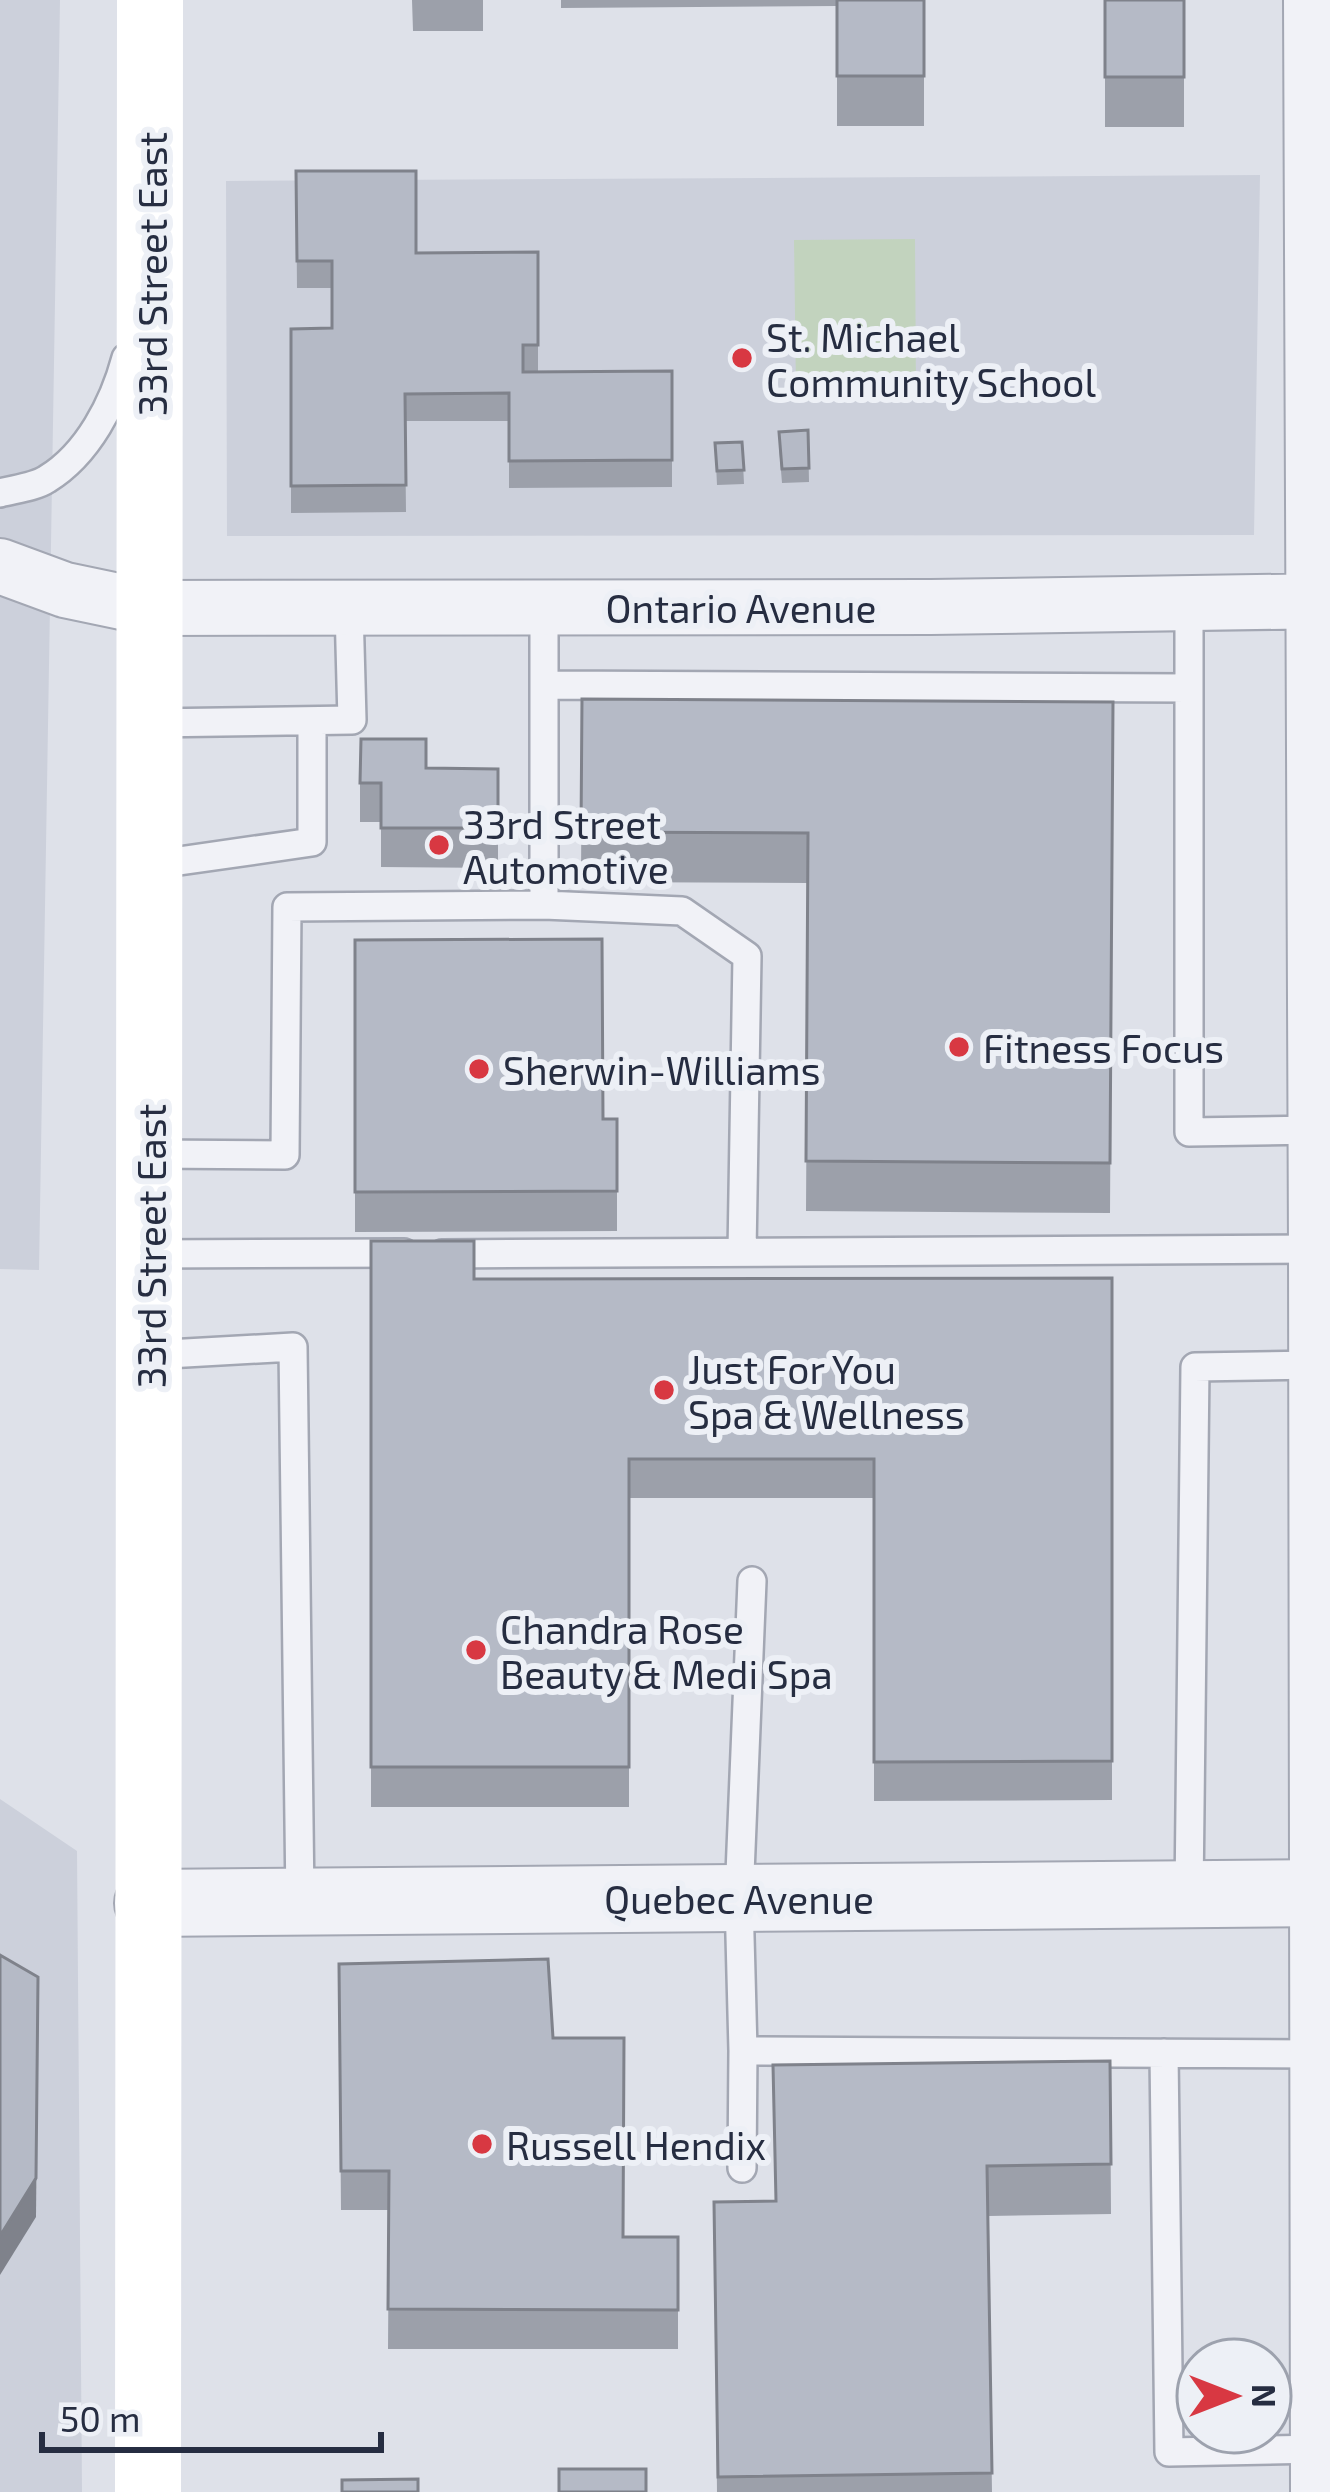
<svg xmlns="http://www.w3.org/2000/svg" width="1330" height="2492" viewBox="0 0 1330 2492" font-family="'Exo 2',sans-serif">
<style>
.built{fill:#ccd0db}
.green{fill:#c2d3be}
.lines{fill:none;stroke-linecap:round;stroke-linejoin:round}
.service-casing{stroke:#a3a7b3;stroke-width:32}
.minor-casing{stroke:#a3a7b3;stroke-width:58}
.tertiary-casing{stroke:#a3a7b3;stroke-width:70}
.service{stroke:#f1f2f7;stroke-width:27}
.minor{stroke:#f1f2f7;stroke-width:54}
.tertiary{stroke:#f1f2f7;stroke-width:66}
.secondary{stroke:#fff;stroke-width:66}
.wall{fill:#9ca0aa}
.shaded-wall{fill:#7f828b}
.building{fill:#b5bac6;stroke:#7f828b;stroke-width:3}
.poi-dot{fill:#d83842;stroke:#edf0f6;stroke-width:4.5}
.labels{text-anchor:middle;dominant-baseline:central;stroke-width:12;stroke-linejoin:round;paint-order:stroke}
.street-label{font-size:39px;fill:#262d41;stroke:#edf0f6}
.poi-label{font-size:39px;fill:#262d41;stroke:#edf0f6;text-anchor:start}
</style>
<rect width="100%" height="100%" fill="#dee1e9"/>
<path class="built" d="M0,0H60L39,1270L0,1269Z
M1260,175L1254,535L227,536L226,181Z
M0,1799L77,1851L82,2492H0Z"/>
<path class="green" d="M915,239L916,389L796,390L794,240Z"/>
<g class="lines">
<g class="service-casing">
<path id="service" d="M0,493C15,489 35,487 47,479C88,454 114,403 126,358
M1189,603V1132L1316,1130
M544,607V685L1189,688
M544,685V905L682,911L747,956L742,1252
M151,723L352,720L349,608
M151,865L312,842V721
M151,1154L285,1155L287,907L544,905
M150,1254L404,1253
M442,1254L1316,1249
M150,1355L293,1347L300,1901
M752,1581L739,1898L743,2051L1316,2054
M1189,1895L1195,1367L1316,1365
M1164,2053L1169,2452L1318,2449
M742,2168L743,2051"/>
</g>
<g class="minor-casing">
<path id="minor" d="M1311,0C1319,831 1314,1661 1318,2492
M0,566L65,590L151,608L931,607L1330,601"/>
</g>
<g class="tertiary-casing">
<path id="tertiary" d="M148,1903L1330,1893"/>
</g>
<use href="#service" class="service"/>
<use href="#minor" class="minor"/>
<use href="#tertiary" class="tertiary"/>
<path class="secondary" d="M148,2492L150,0"/>
</g>
<path class="wall" d="M412,0H483V31H413Z
M561,0H924V126H837V6L561,8Z
M1105,0H1184V127H1105Z
M296,171L416,253L538,252V372L672,371V487L509,488V421H405L406,512L291,513V329L332,328V288H297Z
M808,430L809,482L782,483L779,446Z
M742,442L744,484L717,485L715,443Z
M582,699L1113,702L1110,1213L806,1211L808,883L581,882Z
M426,768L498,769V868L381,867V822H360V783Z
M355,940L603,1119H617V1231L355,1232Z
M371,1241L474,1279L1112,1278V1800L874,1801V1498H629V1807H371Z
M339,1964L553,2038L624,2237H678V2349H388L389,2210H341Z
M1110,2061L1111,2214L988,2216L992,2492H717L714,2202L775,2201Z"/>
<path class="shaded-wall" d="M38,2017L36,2217L0,2275V2236Z"/>
<path class="building" d="M837,0H924V76H837Z
M1105,0H1184V77H1105Z
M296,171H416V253L538,252V345H523V372L672,371V460L509,461V393L405,394L406,485L291,486V329L332,328V261H297Z
M808,430L809,468L782,469L779,432Z
M742,442L744,470L717,471L715,443Z
M582,699L1113,702L1110,1163L806,1161L808,833L581,832Z
M361,739H426V768L498,769V828H381V783H360Z
M602,939L603,1119H617V1191L355,1192V940Z
M371,1241H474V1279L1112,1278V1761L874,1762V1459H629V1767H371Z
M0,1955L38,1977L36,2178L0,2236Z
M548,1959L553,2038H624L623,2237H678V2310L388,2309L389,2171H341L339,1964Z
M1110,2061L1111,2164L987,2166L992,2473L718,2477L714,2202L776,2201L773,2065Z
M559,2469H646V2492H559Z
M418,2479V2492H342V2480Z"/>
<g class="poi-dot">
<circle cx="742" cy="358" r="12"/>
<circle cx="439" cy="845" r="12"/>
<circle cx="959" cy="1047" r="12"/>
<circle cx="479" cy="1069" r="12"/>
<circle cx="664" cy="1390" r="12"/>
<circle cx="476" cy="1650" r="12"/>
<circle cx="482" cy="2144" r="12"/>
</g>
<g class="labels">
<g class="street-label">
<text transform="translate(151 274) rotate(-90)">33rd Street East</text>
<text x="741" y="607">Ontario Avenue</text>
<text transform="translate(150 1246) rotate(-90)">33rd Street East</text>
<text x="739" y="1898">Quebec Avenue</text>
</g>
<g class="poi-label">
<text x="766" y="336">St. Michael<tspan x="766" dy="45">Community School</tspan></text>
<text x="463" y="823">33rd Street<tspan x="463" dy="45">Automotive</tspan></text>
<text x="983" y="1047">Fitness Focus</text>
<text x="503" y="1069">Sherwin-Williams</text>
<text x="688" y="1368">Just For You<tspan x="688" dy="45">Spa &amp; Wellness</tspan></text>
<text x="500" y="1628">Chandra Rose<tspan x="500" dy="45">Beauty &amp; Medi Spa</tspan></text>
<text x="506" y="2144">Russell Hendix</text>
</g>
</g>
<g transform="translate(1234 2396) rotate(90)"><circle r="57" fill="#edf0f6" stroke="#9da2ae" stroke-width="3"/>
<path d="M0-9L21 45L0 30L-21 45Z" fill="#d83842"/>
<text y="-18" font-size="33" font-weight="bold" text-anchor="middle" fill="#262d41">N</text>
</g>
<path d="M42 2432v18h339v-18" fill="none" stroke="#262d41" stroke-width="6"/>
<text x="60" y="2432" font-size="36" fill="#262d41" stroke="#edf0f6" stroke-width="9" paint-order="stroke">50 m</text>
</svg>
